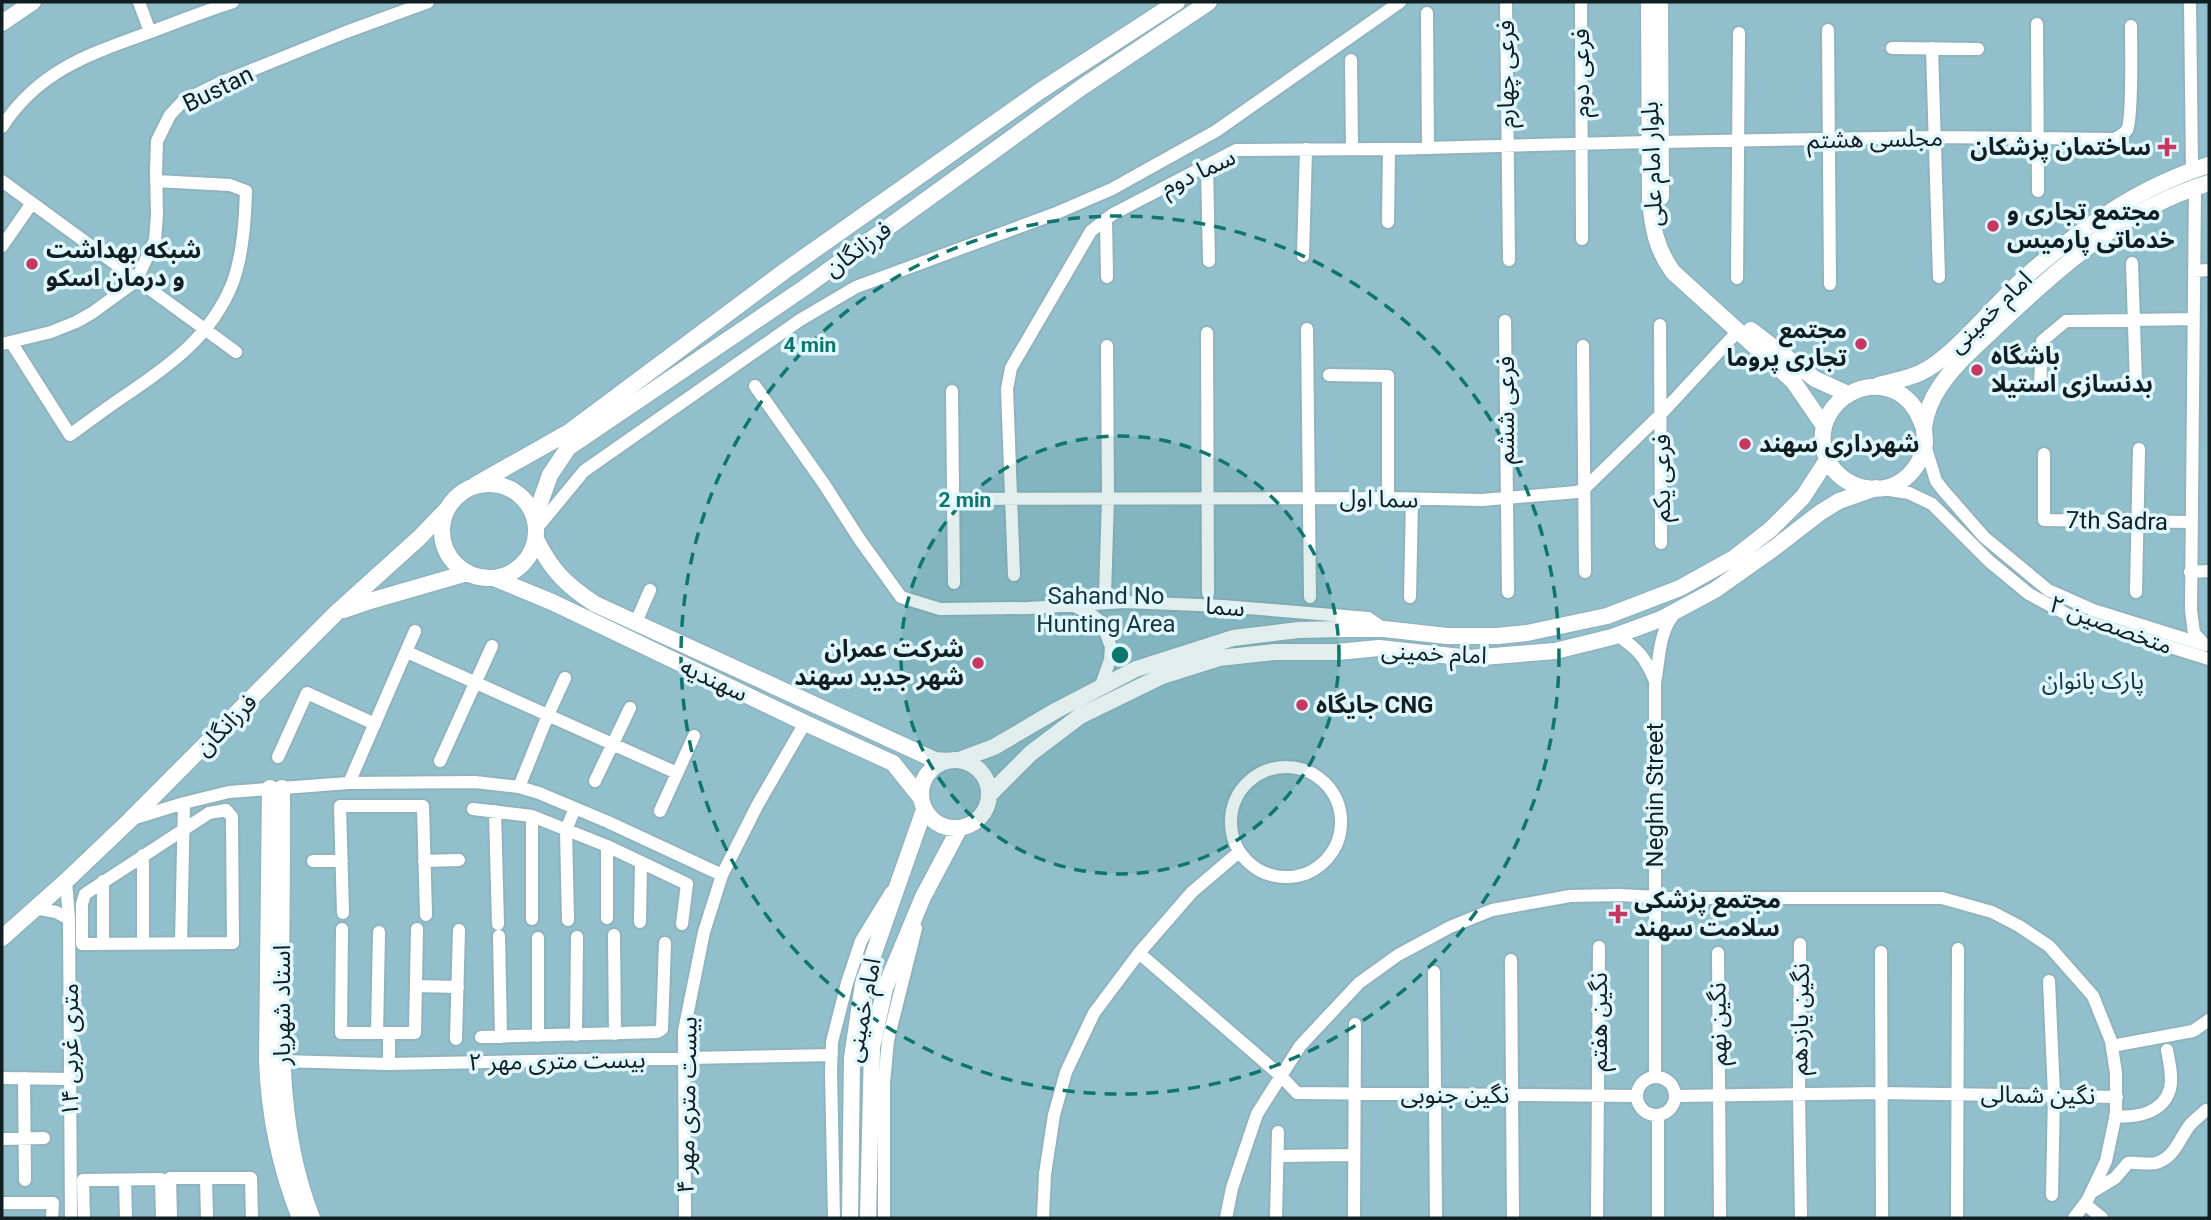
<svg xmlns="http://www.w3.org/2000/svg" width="2211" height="1220" viewBox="0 0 2211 1220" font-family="Roboto,'Noto Sans Arabic',sans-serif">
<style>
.green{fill:#92bfcc}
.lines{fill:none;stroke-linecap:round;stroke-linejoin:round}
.minor-casing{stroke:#90b3be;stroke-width:16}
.major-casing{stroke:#90b3be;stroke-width:19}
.minor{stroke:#fff;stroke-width:12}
.major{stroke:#fff;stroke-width:16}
.ring{fill:none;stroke:#0f766e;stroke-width:3.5;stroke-dasharray:12 9}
.poi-dot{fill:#c63861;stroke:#e1f7fe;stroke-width:2.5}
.labels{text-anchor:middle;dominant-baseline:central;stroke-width:7;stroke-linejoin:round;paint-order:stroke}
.street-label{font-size:24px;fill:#111e22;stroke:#e1f7fe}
.poi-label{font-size:24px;font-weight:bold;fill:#111e22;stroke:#e1f7fe;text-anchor:start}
.park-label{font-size:24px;fill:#16353e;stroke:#e1f7fe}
.centre{fill:#0f766e;stroke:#e1f7fe;stroke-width:3.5}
.ring-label{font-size:21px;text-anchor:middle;font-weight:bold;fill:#0f766e;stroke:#e1f7fe;stroke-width:7;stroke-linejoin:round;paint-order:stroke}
</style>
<rect width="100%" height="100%" fill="#c8edf8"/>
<path class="green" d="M2,2H2209V1218H2Z"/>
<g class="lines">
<g class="minor-casing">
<path id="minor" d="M139,2L150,32
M1506,2L1509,260
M1581,2L1582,239
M2190,2L2192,170
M1427,13L1428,148
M2037,24L2038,191
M1828,30L1830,284
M1892,48L1978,49
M1932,48L1939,277
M1351,60L1352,149
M2,127C37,73 84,56 142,35C172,24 202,12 233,2
M1661,142L1934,137L2114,139C2118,137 2124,134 2127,130C2133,119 2131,43 2131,26
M1207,166L1209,261
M2,181L236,352
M2195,187L2191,610L2194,633L2205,645
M1106,219L1107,277
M1388,222L1389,149
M2,246L32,203
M1303,256L1306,149
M2132,263L2136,385
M2194,271L2209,270
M1737,278L1739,33
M1505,321L1508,592
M1660,325L1661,543
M1307,329L1310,597
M1207,333L1208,593
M11,342L70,435C88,422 105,409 123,397C169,366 212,336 233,282C243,254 245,220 246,191L230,185L156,181
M2,344L51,332L76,322L92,313L136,281L155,240L157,215L156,171L157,141L170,115L183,101L222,82L346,32L428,2
M1583,346L1585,572
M1329,375L1388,376V498
M755,386L824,484L860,540L901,597L940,609L1029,608L1125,602L1223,606L1368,618L1384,629
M2040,386L2042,341L2066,321L2193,319
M952,391L954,583
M1925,445L1936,481L1943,490L1984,537L2048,590L2093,610L2202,644
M2044,454V520L2191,522
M1883,489L1909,493L1932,504L1989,561L2029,594L2070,616L2209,659
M953,499L1388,498L1482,500L1577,492L1586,487L1662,413L1738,331
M537,528L584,471L800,320L856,287L1054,214L1112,189L1216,131L1400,2
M2190,572L2209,571
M1014,575L1007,389L1011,368L1091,231L1113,214L1236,150L1389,149L1649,142
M2136,592L2139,449
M1105,595L1108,498L1107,346
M1410,597L1412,499
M1072,605L1092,615L1102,623L1111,647L1110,660L1100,688
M636,622L650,590
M1617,635C1639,650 1645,657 1655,681
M407,652L677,773
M278,757L307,693L375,724
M440,761L492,646
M1231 822a55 55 0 1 1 110 0a55 55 0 1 1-110 0Z
M595,781L630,708
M349,783L415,631
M519,787L548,715L565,678
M473,809L532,816L607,846L687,884L682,924
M226,810L232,817L233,943L82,944V904L85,894L209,813Z
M495,811L498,924
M660,811L694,736
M532,816V919
M132,819L184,803L229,792L349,783L475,782L519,787L539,793L608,822L722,875
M313,861H342
M424,861L459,860
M66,881L69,919L71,1218
M103,881V944
M35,908L56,912L69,919
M343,913L340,806H423L426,915
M607,918V846
M568,920L566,830L575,808
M640,922L641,862
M342,929L341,1033H415L417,929
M614,935L615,1034
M499,936L501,1037
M143,943V855
M181,943L184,803
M1800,944L1799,1095L1801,1218
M1881,952L1882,1218
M1139,953L1281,1076L1297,1093L1637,1096
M1718,953L1720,1218
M1511,960L1513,1218
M1434,972L1436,1218
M2049,981L2054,1094L2052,1195
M416,986L458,987
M377,1033L379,932
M576,1035L577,937
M538,1036V938
M481,1037L657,1032L662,1029L665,943
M456,1039L459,930
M2112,1046L2193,1031L2209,1020
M281,1061L389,1064L832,1055
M389,1064V1033
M1655,1076V682C1660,658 1658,631 1676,612
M1637 1096a19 19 0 1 1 38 0a19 19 0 1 1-38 0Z
M2,1078L70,1079
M24,1078L25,1180
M1676,1096L1880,1093L2117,1097
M2115,1116C2137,1118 2163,1113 2170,1089C2173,1077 2169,1061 2167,1050
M2,1139L44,1138
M1278,1156L1354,1155
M206,1179L207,1218
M125,1180L126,1218
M2092,1192L2115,1178L2128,1163C2136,1162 2148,1165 2156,1163C2174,1158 2179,1140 2189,1126C2194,1120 2200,1116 2206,1110
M2,1203H53L52,1218
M2085,1204L2102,1218
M84,1218L83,1180L161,1179L162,1218
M171,1218L170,1178H251L252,1218
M685,1218L684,1031L704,932L722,875L758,804L805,723
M834,1218L831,1072L832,1042L847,983L861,941L891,892
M884,1218V1083L888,1040L916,928
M1043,1218L1045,1174L1054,1115L1066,1072L1094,1013L1139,953L1192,892L1239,852
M1226,1218L1232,1188L1257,1114L1300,1046L1359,983L1398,955L1450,927L1492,910L1570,896L1619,895L1677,898H1942L1992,912L2019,926L2049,946L2093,996L2111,1041L2116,1073V1114L2106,1161L2087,1201L2074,1218
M1276,1218L1278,1132
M1354,1218L1355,1024
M1597,1218L1599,947
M1658,1218V1115
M1957,1218L1958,949"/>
</g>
<g class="major-casing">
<path id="major" d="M1649,2L1650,198C1652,226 1656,249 1673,272L1793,381L1824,426
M1660,2L1661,197
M2,23L33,2
M1751,330L1815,379L1848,394
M1879,385C1892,381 1907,379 1920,373C1953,358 1994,305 2023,279C2078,230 2138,187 2209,165
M1924,428C1920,418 1917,409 1909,401C1875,367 1817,399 1823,445C1828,481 1870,500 1900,482C1913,474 1923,459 1925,443C1925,438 1924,432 1924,427C1926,413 1931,400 1939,388C1953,366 1974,348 1993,330C2057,269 2123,209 2209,183
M442 531a47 47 0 1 1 94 0a47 47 0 1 1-94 0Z
M475,485L569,432L786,270L1040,91L1177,2
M535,517L550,475L568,448L804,288L1082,87L1209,2
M536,539C551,570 566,585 595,604L935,760L948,761
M494,578L552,602L805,723L893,763L921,798
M344,610L370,601L467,573
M921 794a34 34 0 1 1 68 0a34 34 0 1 1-68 0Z
M959,760L994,747L1057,710L1136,669L1233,638L1298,630L1343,629H1384L1447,636H1497L1527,633L1607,616L1680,588L1734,558L1771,529L1803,497L1827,460
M270,788L267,1061C269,1114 280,1168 300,1218
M282,788C282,847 282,906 281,965C281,1050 280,1137 312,1218
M990,794L1031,753L1080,716L1162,676L1219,658L1275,652H1337L1379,648L1470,658L1555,651L1612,637L1661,619L1715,590L1777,546L1821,512L1839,501L1876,488
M2,938L66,881L130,820L336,613L419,538L447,509
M850,1218L852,1058L863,984L924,810
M868,1218L872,1047L885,988L923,897L959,829"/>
</g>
<use href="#minor" class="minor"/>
<use href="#major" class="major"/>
</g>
<circle cx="1120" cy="655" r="219" fill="#0f766e" fill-opacity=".12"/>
<g class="ring">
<circle cx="1120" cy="655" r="219"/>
<circle cx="1120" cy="655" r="439"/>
</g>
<g class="poi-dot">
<path d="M2163.5 136.5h7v7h7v7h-7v7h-7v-7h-7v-7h7z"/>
<circle cx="1993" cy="226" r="7"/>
<circle cx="32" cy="264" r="7"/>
<circle cx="1861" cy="344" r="7"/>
<circle cx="1977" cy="370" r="7"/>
<circle cx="1745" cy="444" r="7"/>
<circle cx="978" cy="663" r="7"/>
<circle cx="1302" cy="705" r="7"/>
<path d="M1614.5 903.5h7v7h7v7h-7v7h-7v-7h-7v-7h7z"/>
</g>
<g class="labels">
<g class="street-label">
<text transform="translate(1581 73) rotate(-90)">فرعی دوم</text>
<text transform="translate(1506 74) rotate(-90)">فرعی چهارم</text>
<text transform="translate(218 89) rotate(-26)">Bustan</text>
<text transform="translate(1875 139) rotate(-1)">مجلسی هشتم</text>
<text transform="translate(1652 164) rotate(-92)">بلوار امام علی</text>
<text transform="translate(1198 172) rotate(-25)">سما دوم</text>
<text transform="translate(858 249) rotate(-36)">فرزانگان</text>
<text transform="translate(1990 312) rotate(-44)">امام خمینی</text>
<text transform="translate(1506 410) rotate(-90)">فرعی ششم</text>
<text transform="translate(1662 478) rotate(-90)">فرعی یکم</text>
<text transform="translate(1379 499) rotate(1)">سما اول</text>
<text transform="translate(2117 521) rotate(1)">7th Sadra</text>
<text transform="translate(1225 607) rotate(4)">سما</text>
<text transform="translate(2111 625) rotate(20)">متخصصین ۲</text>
<text transform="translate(1434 653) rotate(3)">امام خمینی</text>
<text transform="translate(714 680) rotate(25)">سهندیه</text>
<text transform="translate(226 725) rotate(-45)">فرزانگان</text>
<text transform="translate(1655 795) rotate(-90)">Neghin Street</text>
<text transform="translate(282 1005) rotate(-90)">استاد شهریار</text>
<text transform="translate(863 1010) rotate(-79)">امام خمینی</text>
<text transform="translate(1800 1019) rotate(-89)">نگین یازدهم</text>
<text transform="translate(1599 1022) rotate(-90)">نگین هفتم</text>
<text transform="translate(1718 1024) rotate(-91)">نگین نهم</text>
<text transform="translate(70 1050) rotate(-90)">۱۴ متری غربی</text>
<text transform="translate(557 1061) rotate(-1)">بیست متری مهر ۲</text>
<text x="1455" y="1095">نگین جنوبی</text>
<text transform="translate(2038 1095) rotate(1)">نگین شمالی</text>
<text transform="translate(687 1105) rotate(-89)">بیست متری مهر ۴</text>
</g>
<g class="poi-label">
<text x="2151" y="147" text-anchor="end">ساختمان پزشکان</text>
<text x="2007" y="212">مجتمع تجاری و<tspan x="2007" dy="28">خدماتی پارمیس</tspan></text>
<text x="46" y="250">شبکه بهداشت<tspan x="46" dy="28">و درمان اسکو</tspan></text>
<text x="1847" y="330" text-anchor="end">مجتمع<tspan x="1847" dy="28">تجاری پروما</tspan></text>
<text x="1991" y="356">باشگاه<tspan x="1991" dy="28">بدنسازی استیلا</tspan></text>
<text x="1759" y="444">شهرداری سهند</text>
<text x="964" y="649" text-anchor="end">شرکت عمران<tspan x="964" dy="28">شهر جدید سهند</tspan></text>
<text x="1316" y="705">جایگاه CNG</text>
<text x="1634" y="900">مجتمع پزشکی<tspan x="1634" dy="28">سلامت سهند</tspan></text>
</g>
<g class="park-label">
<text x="1106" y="596">Sahand No<tspan x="1106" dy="28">Hunting Area</tspan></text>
<text x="2093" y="681">پارک بانوان</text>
</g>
</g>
<circle cx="1120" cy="655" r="10" class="centre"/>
<g class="ring-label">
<text x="810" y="352">4 min</text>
<text x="965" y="507">2 min</text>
</g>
<rect width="2211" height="1220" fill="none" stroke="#111e22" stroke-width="7"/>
</svg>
